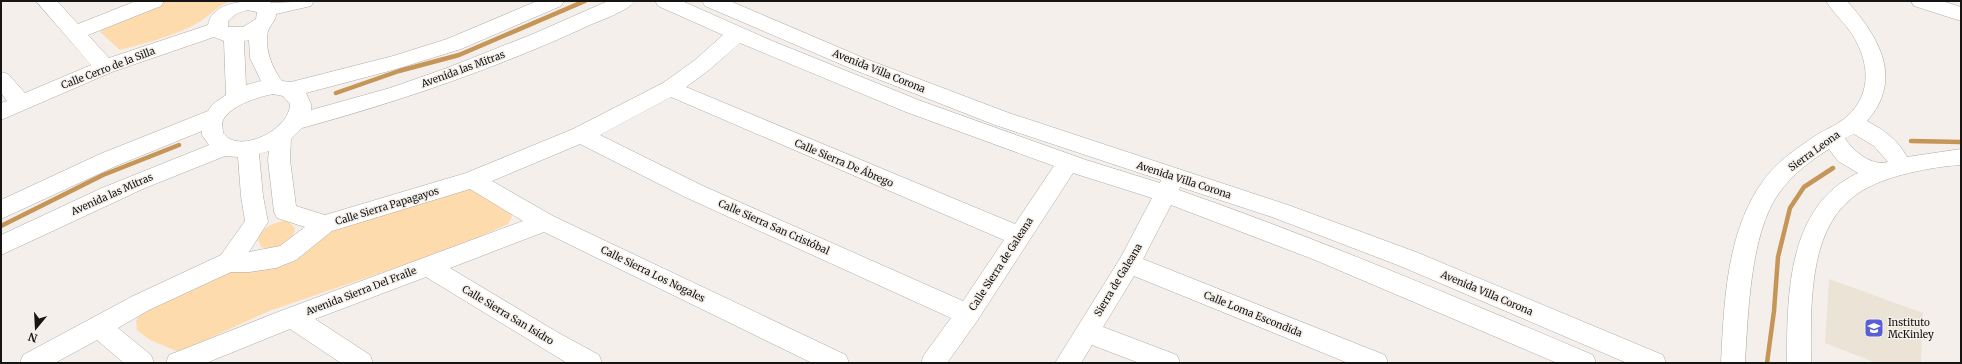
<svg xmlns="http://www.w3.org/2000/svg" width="1962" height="364" viewBox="0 0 1962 364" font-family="Merriweather,serif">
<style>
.built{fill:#ece3d7}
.green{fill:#fedbad}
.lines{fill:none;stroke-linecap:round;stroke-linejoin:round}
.stream{stroke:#c59657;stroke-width:4.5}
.minor-casing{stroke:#afaba6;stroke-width:1}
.minor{fill:#fff;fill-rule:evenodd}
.labels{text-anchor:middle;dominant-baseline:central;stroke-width:3;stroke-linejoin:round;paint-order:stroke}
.street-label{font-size:10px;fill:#161513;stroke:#f4efea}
.poi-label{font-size:10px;fill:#161513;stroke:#f4efea;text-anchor:start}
</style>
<rect width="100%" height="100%" fill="#f4efea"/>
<path class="built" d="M1829,279L1923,313L1921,363H1876L1825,343Z"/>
<path class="green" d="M162,1H232C217,5 209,17 196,24C172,37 145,43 120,50L100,32L111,20Z
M463,186L473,188L510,209L512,217L508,224L459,246L269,311L179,352L150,340L137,330L136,321L143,309L170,296L330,230Z
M284,221L289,222L295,228C294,243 275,253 261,247L258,240C261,228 272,223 284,221Z"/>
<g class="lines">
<path class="stream" d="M336,93L399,71L459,55L585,1
M1911,141L1961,142
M1,226L103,175L179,145
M1767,363L1774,311L1778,257L1790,208L1804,187L1833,168"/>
<g class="minor-casing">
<path id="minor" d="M36,1H57L78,24L136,1H164L161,6L88,35L109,58L208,25C213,0 247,1 269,1L271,3L314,1L311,6L276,14C276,21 270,25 268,31C264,48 272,68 282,81L291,82L393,56L447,39L537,1H564L561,6L461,49L393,70L306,93L311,104V110L390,88L447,68L533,34L608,1H635C628,11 601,20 590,25C497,68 401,101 302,128L291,139L290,160L296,206L325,215L466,173L573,129L663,83L695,60L723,35L658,6L655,1H682L770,40L921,101L1086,160L1160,183L1161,180L995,125L852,69L705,6L702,1H730L866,59L1009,113L1288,205L1416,252L1663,355L1666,363H1627L1400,266L1272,217L1180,187L1179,190C1319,239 1456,297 1593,355L1596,363H1557L1315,260L1171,205L1143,259L1385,355L1388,363H1348L1134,276L1103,327L1177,355L1180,363H1139L1092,345L1081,363H1055L1121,257L1152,198L1073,173L977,321L947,363H921L924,355L951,318L685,197L580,144L492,181L553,216L846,355L849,363H812L544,232L450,268L557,332L599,355L602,363H567L426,277L315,319L370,355L373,363H341L290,329L206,363H166L169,355L283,310L523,221L470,189L332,231L296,260L276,268L249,272H231L149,310L118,328L151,355L154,363H124L97,340L55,363H20L23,355L133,296L221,255L245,221L241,196L238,157L225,156L145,188L1,255V235L102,188L209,145L202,135V131L116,166L1,219V200L100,154L208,111L213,104L226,95L224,41L214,37L112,72L1,120V103L7,101L1,93V72L8,74L25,93L91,65ZM247,10L257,12L256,19L243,27H228V21L236,14ZM249,40L250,58L261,81L246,85L244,43V41ZM740,43L906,112L1054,166L1015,224L686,87L709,70ZM273,94L283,96L290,104C290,127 250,149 230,139C227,138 225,134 223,133C223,130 222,126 222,123C227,106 258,97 273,94ZM671,97L1004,240L963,301L701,185L600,135ZM269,151L268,160L274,212L277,218L305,227L280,246L249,252L268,222L263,196L259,154Z
M1826,1H1847C1879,37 1904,79 1867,121C1884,130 1898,140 1907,157L1961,149V165C1941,166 1921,170 1901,175C1884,180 1866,186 1852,198C1807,233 1811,311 1811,363H1787C1787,295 1787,206 1858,173L1838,161L1829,149C1810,161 1792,175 1779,193C1750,233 1748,315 1745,363H1721C1724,304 1726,232 1763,181C1776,162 1796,149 1815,136C1824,130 1835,126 1844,119C1868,100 1871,72 1858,45C1851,28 1836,17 1826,1ZM1854,134L1874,146L1888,162C1873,167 1852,151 1845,138Z
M1911,1H1942L1961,7V21L1914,6Z"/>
</g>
<use href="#minor" class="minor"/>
</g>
<defs>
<g id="school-square" transform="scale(1)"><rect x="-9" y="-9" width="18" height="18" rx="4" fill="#565fd5" stroke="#f4efea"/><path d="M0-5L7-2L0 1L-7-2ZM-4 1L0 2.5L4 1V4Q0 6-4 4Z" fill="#fff"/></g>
</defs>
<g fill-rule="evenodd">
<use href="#school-square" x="1874" y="328"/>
</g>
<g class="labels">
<g class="street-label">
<text transform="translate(108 68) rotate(-21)">Calle Cerro de la Silla</text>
<text transform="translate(463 69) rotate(-20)">Avenida las Mitras</text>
<text transform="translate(879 71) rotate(22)">Avenida Villa Corona</text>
<text transform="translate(1814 151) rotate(-36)">Sierra Leona</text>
<text transform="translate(844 163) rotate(23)">Calle Sierra De Ábrego</text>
<text transform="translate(1184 180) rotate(18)">Avenida Villa Corona</text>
<text transform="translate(112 194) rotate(-24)">Avenida las Mitras</text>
<text transform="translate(387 206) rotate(-17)">Calle Sierra Papagayos</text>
<text transform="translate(774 227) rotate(24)">Calle Sierra San Cristóbal</text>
<text transform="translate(1001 264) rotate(-57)">Calle Sierra de Galeana</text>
<text transform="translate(653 274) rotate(26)">Calle Sierra Los Nogales</text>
<text transform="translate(1118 280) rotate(-59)">Sierra de Galeana</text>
<text transform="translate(361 291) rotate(-21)">Avenida Sierra Del Fraile</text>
<text transform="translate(1487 293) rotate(23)">Avenida Villa Corona</text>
<text transform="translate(1253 314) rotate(22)">Calle Loma Escondida</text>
<text transform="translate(508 315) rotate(31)">Calle Sierra San Isidro</text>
</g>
<g class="poi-label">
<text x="1888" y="322">Instituto<tspan x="1888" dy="12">McKinley</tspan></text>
</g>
</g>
<rect width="1962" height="364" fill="none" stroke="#161513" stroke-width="4"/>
<g transform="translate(36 328) rotate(198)" stroke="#f4efea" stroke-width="3" paint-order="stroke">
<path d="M0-3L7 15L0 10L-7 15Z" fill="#161513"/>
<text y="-6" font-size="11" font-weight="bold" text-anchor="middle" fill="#161513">N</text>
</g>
</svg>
